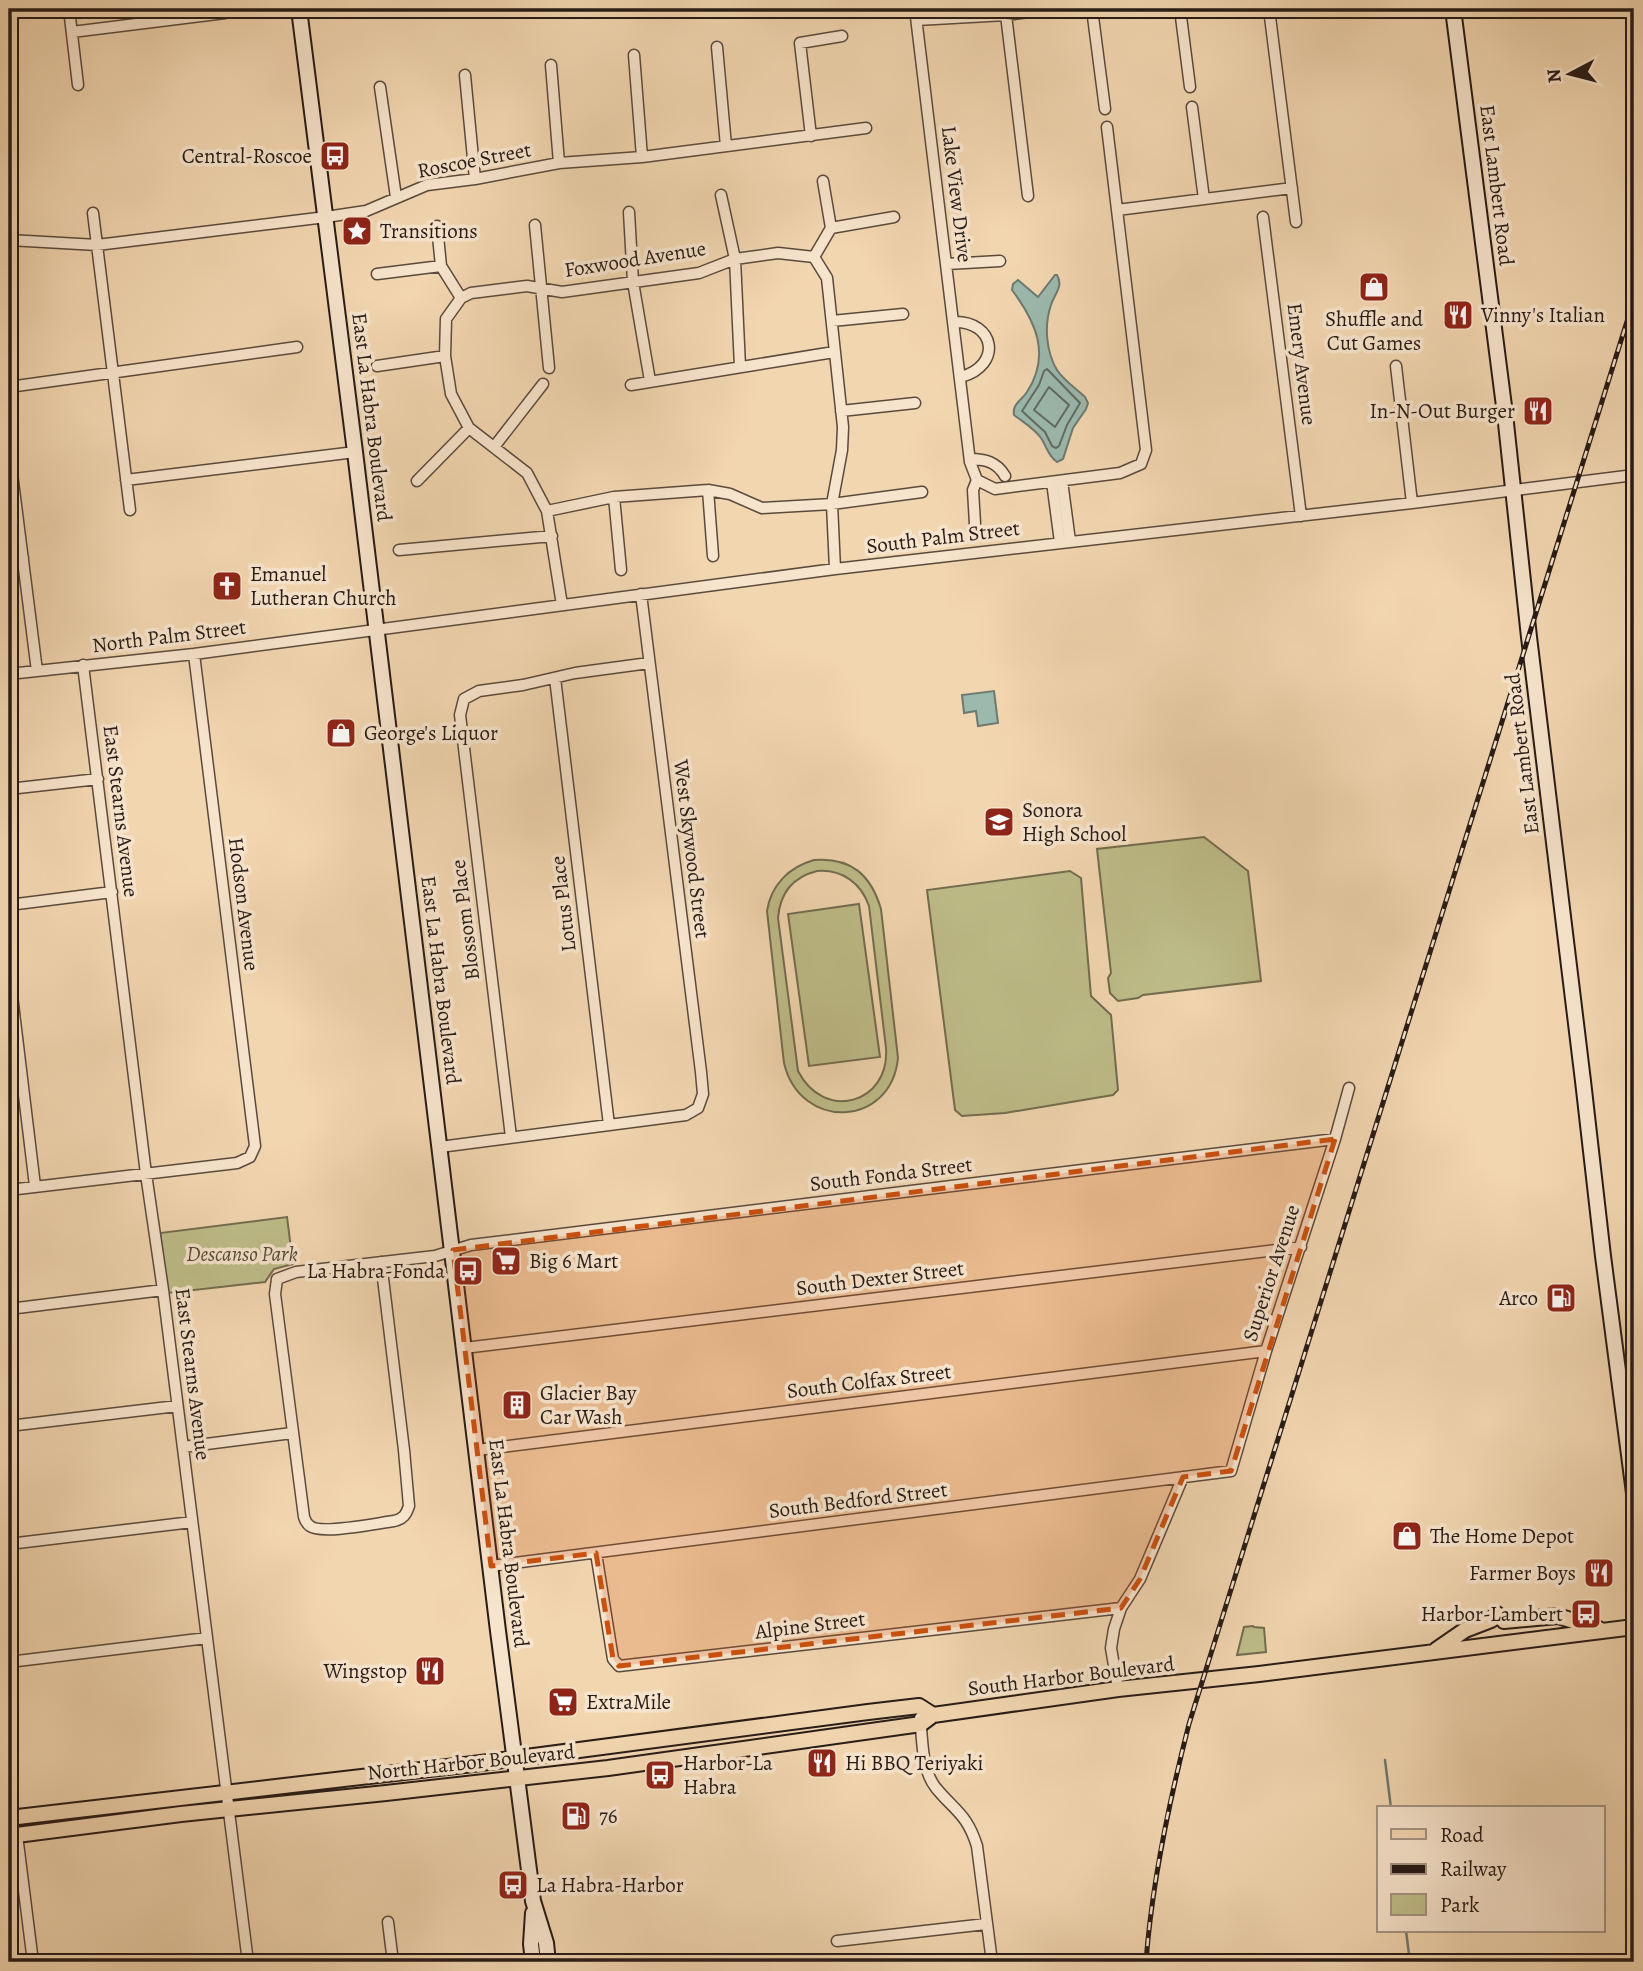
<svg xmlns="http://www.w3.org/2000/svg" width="1643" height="1971" viewBox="0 0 1643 1971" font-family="Alegreya,serif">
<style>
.green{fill:#bebd89;stroke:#726c50;stroke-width:2;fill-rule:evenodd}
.water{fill:#9bb9ad;stroke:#6d7a71;stroke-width:2}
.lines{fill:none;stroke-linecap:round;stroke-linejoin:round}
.shore{stroke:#616a62;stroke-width:2}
.stream{stroke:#6d7a71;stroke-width:2.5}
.street-casing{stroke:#5a4a3d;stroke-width:13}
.secondary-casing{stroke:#271b17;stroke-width:18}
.primary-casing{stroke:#271b17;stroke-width:18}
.street{stroke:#f7e4cc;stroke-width:10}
.secondary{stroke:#f7e4cc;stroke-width:14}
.primary{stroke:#f2d6b0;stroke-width:14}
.rail-casing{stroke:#271b17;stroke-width:5}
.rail{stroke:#f7e4cc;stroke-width:2.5;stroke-dasharray:8;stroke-linecap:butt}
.marked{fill:#cb500e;fill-opacity:0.2;stroke:#cb500e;stroke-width:5;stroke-dasharray:14 9;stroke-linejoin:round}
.labels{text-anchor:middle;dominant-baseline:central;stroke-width:7;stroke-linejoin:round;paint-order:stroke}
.poi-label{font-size:21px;fill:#271b17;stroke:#f7e4cc;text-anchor:start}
.street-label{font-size:21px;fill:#271b17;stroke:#f7e4cc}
.park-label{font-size:21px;font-style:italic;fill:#544c39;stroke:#f7e4cc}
</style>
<rect width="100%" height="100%" fill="#f2d6b0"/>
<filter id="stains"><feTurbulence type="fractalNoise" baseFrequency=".00286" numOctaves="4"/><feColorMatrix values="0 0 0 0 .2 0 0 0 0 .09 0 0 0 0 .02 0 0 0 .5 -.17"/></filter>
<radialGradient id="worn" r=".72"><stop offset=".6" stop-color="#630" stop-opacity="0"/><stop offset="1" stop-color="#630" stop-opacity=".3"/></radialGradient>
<path class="green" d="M1204,837L1248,871L1261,981L1143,995L1138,998L1118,1001L1110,993L1108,978L1111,973L1097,849Z
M814,860C851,857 871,875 881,909L898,1058C891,1128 800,1131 784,1063L767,911C771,885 789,867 814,860ZM817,871C842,869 861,883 869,906L886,1048C890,1104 824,1122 798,1071L778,918C780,893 793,877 817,871Z
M1070,871L1081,878L1091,996L1111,1015L1118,1090L1113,1095L1005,1113L962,1116L955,1110L927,890Z
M859,904L880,1057L809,1066L788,914Z
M287,1217L293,1264L274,1269L265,1282L168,1293L160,1233Z
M1253,1626L1254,1627L1264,1628L1266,1652L1237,1655L1244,1627Z"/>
<path class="water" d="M1055,275H1057C1064,287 1054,294 1051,305C1044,325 1046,352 1057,370C1064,381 1076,388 1085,397L1088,403L1086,409L1073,428L1063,459L1057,462C1048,456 1047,447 1041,438C1035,429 1023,422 1014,415C1012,404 1021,401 1027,392C1051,355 1036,322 1012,290L1013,284L1018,280L1038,297Z
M994,691L998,723L978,726L976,711L964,713L962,695Z"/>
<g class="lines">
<path class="shore" d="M1047,369L1080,403L1067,425L1059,446L1056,448L1052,446L1045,432L1022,411L1039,385L1044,371Z
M1049,387L1069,405L1055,427L1034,410Z"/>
<path class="stream" d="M1385,1760L1391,1808
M1406,1931L1410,1962"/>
<g class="street-casing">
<path id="street" d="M69,9L78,85
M915,9L970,462L977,480L995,489L1120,473L1141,464L1146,450L1107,127
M1092,9L1105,109
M1180,9L1190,87
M1269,9L1296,222
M1006,15L1028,196
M917,20L1006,15L1052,9
M72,32L225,13V9
M717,47L726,146
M634,55L642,157
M551,65L559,163
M465,75L475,179
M380,87L396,197
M1192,107L1204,199
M811,136L800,43L842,36
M823,181L831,228
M721,195L735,259L740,367
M1117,210L1292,188
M629,212L633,282L650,381
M93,213L130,510
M1263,217L1301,516
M535,225L549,368
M437,226L441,266L461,298
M9,240L97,245L326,217L366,211L427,185L475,179L559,163L642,157L866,128
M814,257L827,278L843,427L842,450L832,504L835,569
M814,257L831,228L894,217
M947,264L1000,261
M377,274L441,266
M461,298L471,293L527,286L562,292L699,273L735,259L778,253L814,257
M461,298L446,319L445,356L451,394L469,428L527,473L547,511L562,605
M832,321L903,314
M954,322C995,321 1003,365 961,377
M377,366L445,356
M1396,366L1412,503
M631,385L834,352
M9,387L297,347
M841,411L915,403
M494,447L543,384
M9,450L37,671
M970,459C985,459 997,462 1005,476
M126,480L355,452
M417,481L469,428
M1062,481L1070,541
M1052,482L1060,542
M708,490L713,556
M614,497L621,570
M547,511L614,497L708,490L730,494L762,508L832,504L922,492
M975,524L973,490L977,480
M399,550L552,536
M9,560L23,558
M83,665L146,1174L163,1290L248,1962
M9,674L194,654L835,569L1412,503L1634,475
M555,678L609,1125
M9,789L98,779
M9,905L112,892
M9,971L35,1186
M511,1137L460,715L464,699L479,691L523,685L575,673L649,663
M440,1147L686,1115L698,1108L703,1094L701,1072L641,594
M9,1190L237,1163L250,1157L255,1146L194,654
M381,1262L404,1450L409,1506C406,1515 403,1519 394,1521C378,1523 321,1535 310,1526C307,1524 305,1520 304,1517L275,1294L277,1279L296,1272L435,1256L471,1245L1335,1139
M9,1309L163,1290
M464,1348L1301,1247
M9,1426L177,1406
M183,1447L292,1433
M477,1450L1266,1351
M9,1544L192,1522
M596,1553L613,1659L619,1666L1121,1608
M491,1566L1231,1471L1266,1351L1335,1139L1349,1088
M9,1662L207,1638
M1118,1689L1111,1648L1114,1629L1121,1608L1140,1579L1183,1477
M920,1718C923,1741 921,1769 936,1788C955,1811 967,1814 977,1846L992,1962
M17,1835L33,1962
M388,1922L393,1962
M837,1941L986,1924"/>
</g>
<g class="secondary-casing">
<path id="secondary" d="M299,9L355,452L498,1631L533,1901L546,1943L548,1962
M1453,9L1505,414L1529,637L1583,1081L1603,1256L1634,1493
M533,1913L531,1944L533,1962"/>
</g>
<g class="primary-casing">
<path id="primary" d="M1504,1621L1558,1616L1599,1629
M1436,1650L1465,1630L1491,1620L1497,1614
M9,1818L473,1764L868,1712L919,1706L933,1715L1118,1689L1259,1674L1634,1627
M9,1836L181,1814L386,1793L608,1768L921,1724L933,1715"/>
</g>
<use href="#street" class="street"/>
<use href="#secondary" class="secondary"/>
<use href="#primary" class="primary"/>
<g class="rail-casing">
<path id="rail" d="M1146,1962C1152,1881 1169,1802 1189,1724L1634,299"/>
</g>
<use href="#rail" class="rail"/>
</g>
<path class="marked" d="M1335,1139L1231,1471L1183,1477L1140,1579L1121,1608L619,1666L613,1659L596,1553L491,1566L453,1250Z"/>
<defs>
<g id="bus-square" transform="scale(1.575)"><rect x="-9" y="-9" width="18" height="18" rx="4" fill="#8f2418" stroke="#f7e4cc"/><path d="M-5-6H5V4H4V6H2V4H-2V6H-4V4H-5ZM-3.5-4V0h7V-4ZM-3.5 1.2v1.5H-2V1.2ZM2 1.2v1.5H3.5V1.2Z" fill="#fff"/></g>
<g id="sight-square" transform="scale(1.575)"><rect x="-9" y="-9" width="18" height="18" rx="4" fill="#8f2418" stroke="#f7e4cc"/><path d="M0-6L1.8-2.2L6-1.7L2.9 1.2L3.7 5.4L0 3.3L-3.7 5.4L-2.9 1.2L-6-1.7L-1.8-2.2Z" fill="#fff"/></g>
<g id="shop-square" transform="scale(1.575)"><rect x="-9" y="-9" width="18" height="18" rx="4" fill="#8f2418" stroke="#f7e4cc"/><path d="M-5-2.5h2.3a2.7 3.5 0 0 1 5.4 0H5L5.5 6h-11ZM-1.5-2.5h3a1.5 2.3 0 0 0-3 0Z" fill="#fff"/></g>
<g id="restaurant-square" transform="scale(1.575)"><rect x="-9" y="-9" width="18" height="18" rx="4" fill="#8f2418" stroke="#f7e4cc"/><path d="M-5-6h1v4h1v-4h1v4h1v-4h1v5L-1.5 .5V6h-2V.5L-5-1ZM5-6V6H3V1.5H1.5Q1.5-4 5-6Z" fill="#fff"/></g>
<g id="church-square" transform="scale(1.575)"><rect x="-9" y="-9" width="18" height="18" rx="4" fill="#8f2418" stroke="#f7e4cc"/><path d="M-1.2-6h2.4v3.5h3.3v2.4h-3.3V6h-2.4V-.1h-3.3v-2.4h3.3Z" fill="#fff"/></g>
<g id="school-square" transform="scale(1.575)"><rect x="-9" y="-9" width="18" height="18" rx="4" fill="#8f2418" stroke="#f7e4cc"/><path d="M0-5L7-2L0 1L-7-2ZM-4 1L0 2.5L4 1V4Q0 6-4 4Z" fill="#fff"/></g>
<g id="supermarket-square" transform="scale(1.575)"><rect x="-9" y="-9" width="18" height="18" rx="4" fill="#8f2418" stroke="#f7e4cc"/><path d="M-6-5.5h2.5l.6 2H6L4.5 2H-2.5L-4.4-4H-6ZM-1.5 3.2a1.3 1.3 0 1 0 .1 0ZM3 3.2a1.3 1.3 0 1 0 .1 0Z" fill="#fff"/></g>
<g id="fuel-square" transform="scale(1.575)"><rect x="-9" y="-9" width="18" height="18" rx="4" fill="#8f2418" stroke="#f7e4cc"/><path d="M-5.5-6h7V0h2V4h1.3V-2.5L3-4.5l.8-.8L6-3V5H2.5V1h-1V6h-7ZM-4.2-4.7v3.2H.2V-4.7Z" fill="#fff"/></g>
<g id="building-square" transform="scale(1.575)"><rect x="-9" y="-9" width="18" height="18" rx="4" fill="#8f2418" stroke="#f7e4cc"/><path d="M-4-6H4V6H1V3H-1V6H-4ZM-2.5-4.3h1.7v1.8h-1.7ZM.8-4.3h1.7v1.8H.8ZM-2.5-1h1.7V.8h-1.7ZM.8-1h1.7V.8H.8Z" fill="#fff"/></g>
</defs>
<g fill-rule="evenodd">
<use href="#bus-square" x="335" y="156"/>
<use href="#sight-square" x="357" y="231"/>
<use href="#shop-square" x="1374" y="287"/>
<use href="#restaurant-square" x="1458" y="315"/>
<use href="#restaurant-square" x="1538" y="411"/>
<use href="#church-square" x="227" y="586"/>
<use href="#shop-square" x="341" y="733"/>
<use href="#school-square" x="999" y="822"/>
<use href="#supermarket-square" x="506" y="1261"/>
<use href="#bus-square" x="468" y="1271"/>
<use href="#fuel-square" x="1561" y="1298"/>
<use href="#building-square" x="517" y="1405"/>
<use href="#shop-square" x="1407" y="1536"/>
<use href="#restaurant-square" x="1599" y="1573"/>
<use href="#bus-square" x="1586" y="1614"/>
<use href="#restaurant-square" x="430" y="1671"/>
<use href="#supermarket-square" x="563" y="1702"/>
<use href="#restaurant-square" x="822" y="1763"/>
<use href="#bus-square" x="660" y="1775"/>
<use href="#fuel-square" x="576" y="1816"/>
<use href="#bus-square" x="513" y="1885"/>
</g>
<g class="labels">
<g class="poi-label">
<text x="312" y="156" text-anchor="end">Central-Roscoe</text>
<text x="380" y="231">Transitions</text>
<text x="1481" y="315">Vinny's Italian</text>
<text x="1374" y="319" text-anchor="middle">Shuffle and<tspan x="1374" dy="24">Cut Games</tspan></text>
<text x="1515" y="411" text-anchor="end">In-N-Out Burger</text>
<text x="250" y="574">Emanuel<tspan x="250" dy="24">Lutheran Church</tspan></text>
<text x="364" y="733">George's Liquor</text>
<text x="1022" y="810">Sonora<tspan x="1022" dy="24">High School</tspan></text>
<text x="529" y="1261">Big 6 Mart</text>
<text x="445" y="1271" text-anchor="end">La Habra-Fonda</text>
<text x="1538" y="1298" text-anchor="end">Arco</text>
<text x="540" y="1393">Glacier Bay<tspan x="540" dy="24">Car Wash</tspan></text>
<text x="1430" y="1536">The Home Depot</text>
<text x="1576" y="1573" text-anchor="end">Farmer Boys</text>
<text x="1563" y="1614" text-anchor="end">Harbor-Lambert</text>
<text x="407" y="1671" text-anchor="end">Wingstop</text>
<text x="586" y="1702">ExtraMile</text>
<text x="683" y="1763">Harbor-La<tspan x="683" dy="24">Habra</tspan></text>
<text x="845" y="1763">Hi BBQ Teriyaki</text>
<text x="599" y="1816">76</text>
<text x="536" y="1885">La Habra-Harbor</text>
</g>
<g class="street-label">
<text transform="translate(474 160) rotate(-11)">Roscoe Street</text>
<text transform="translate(1497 185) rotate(83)">East Lambert Road</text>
<text transform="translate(957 194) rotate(83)">Lake View Drive</text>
<text transform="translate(635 259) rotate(-9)">Foxwood Avenue</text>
<text transform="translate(1302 364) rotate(83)">Emery Avenue</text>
<text transform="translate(372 417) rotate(83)">East La Habra Boulevard</text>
<text transform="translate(943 537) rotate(-7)">South Palm Street</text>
<text transform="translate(169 636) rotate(-7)">North Palm Street</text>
<text transform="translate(1522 754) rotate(-97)">East Lambert Road</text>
<text transform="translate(121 811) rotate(83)">East Stearns Avenue</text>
<text transform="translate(692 849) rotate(83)">West Skywood Street</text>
<text transform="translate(244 904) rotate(83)">Hodson Avenue</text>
<text transform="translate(563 904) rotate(-97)">Lotus Place</text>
<text transform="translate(465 920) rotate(-97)">Blossom Place</text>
<text transform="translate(441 980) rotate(83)">East La Habra Boulevard</text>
<text transform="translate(891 1174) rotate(-7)">South Fonda Street</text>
<text transform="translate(1271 1273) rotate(-72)">Superior Avenue</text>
<text transform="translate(880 1278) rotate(-7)">South Dexter Street</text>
<text transform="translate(193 1374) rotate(83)">East Stearns Avenue</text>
<text transform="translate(869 1381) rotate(-7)">South Colfax Street</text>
<text transform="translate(858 1500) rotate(-7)">South Bedford Street</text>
<text transform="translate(509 1543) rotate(83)">East La Habra Boulevard</text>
<text transform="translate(810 1625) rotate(-7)">Alpine Street</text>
<text transform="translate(1071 1676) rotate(-7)">South Harbor Boulevard</text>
<text transform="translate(471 1762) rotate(-6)">North Harbor Boulevard</text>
</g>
<g class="park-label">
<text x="242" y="1254">Descanso Park</text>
</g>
</g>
<rect width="1643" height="1971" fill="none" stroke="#f2d6b0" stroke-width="35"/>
<rect x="10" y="10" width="1622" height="1950" fill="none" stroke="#271b17" stroke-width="3.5"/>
<rect x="18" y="18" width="1608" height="1936" fill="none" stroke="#271b17" stroke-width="2"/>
<rect x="1377" y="1806" width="228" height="126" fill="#f7e4cc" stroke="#a49484" stroke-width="2"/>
<rect x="1391" y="1829" width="35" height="10" fill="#f2d6b0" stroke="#a49484" stroke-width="2"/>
<text x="1440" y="1842" font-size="21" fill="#271b17">Road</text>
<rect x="1391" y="1864" width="35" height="10" fill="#271b17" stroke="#a49484" stroke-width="2"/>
<text x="1440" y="1876" font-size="21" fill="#271b17">Railway</text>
<rect x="1391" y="1894" width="35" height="21" fill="#bebd89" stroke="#a49484" stroke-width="2"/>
<text x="1440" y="1912" font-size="21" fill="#271b17">Park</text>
<g transform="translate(1570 74) rotate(263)" stroke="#f7e4cc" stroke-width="5" paint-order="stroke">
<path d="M0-5L12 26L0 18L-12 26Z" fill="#271b17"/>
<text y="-10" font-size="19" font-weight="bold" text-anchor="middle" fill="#271b17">N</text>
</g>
<rect width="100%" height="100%" filter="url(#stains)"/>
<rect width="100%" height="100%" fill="url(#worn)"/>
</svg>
